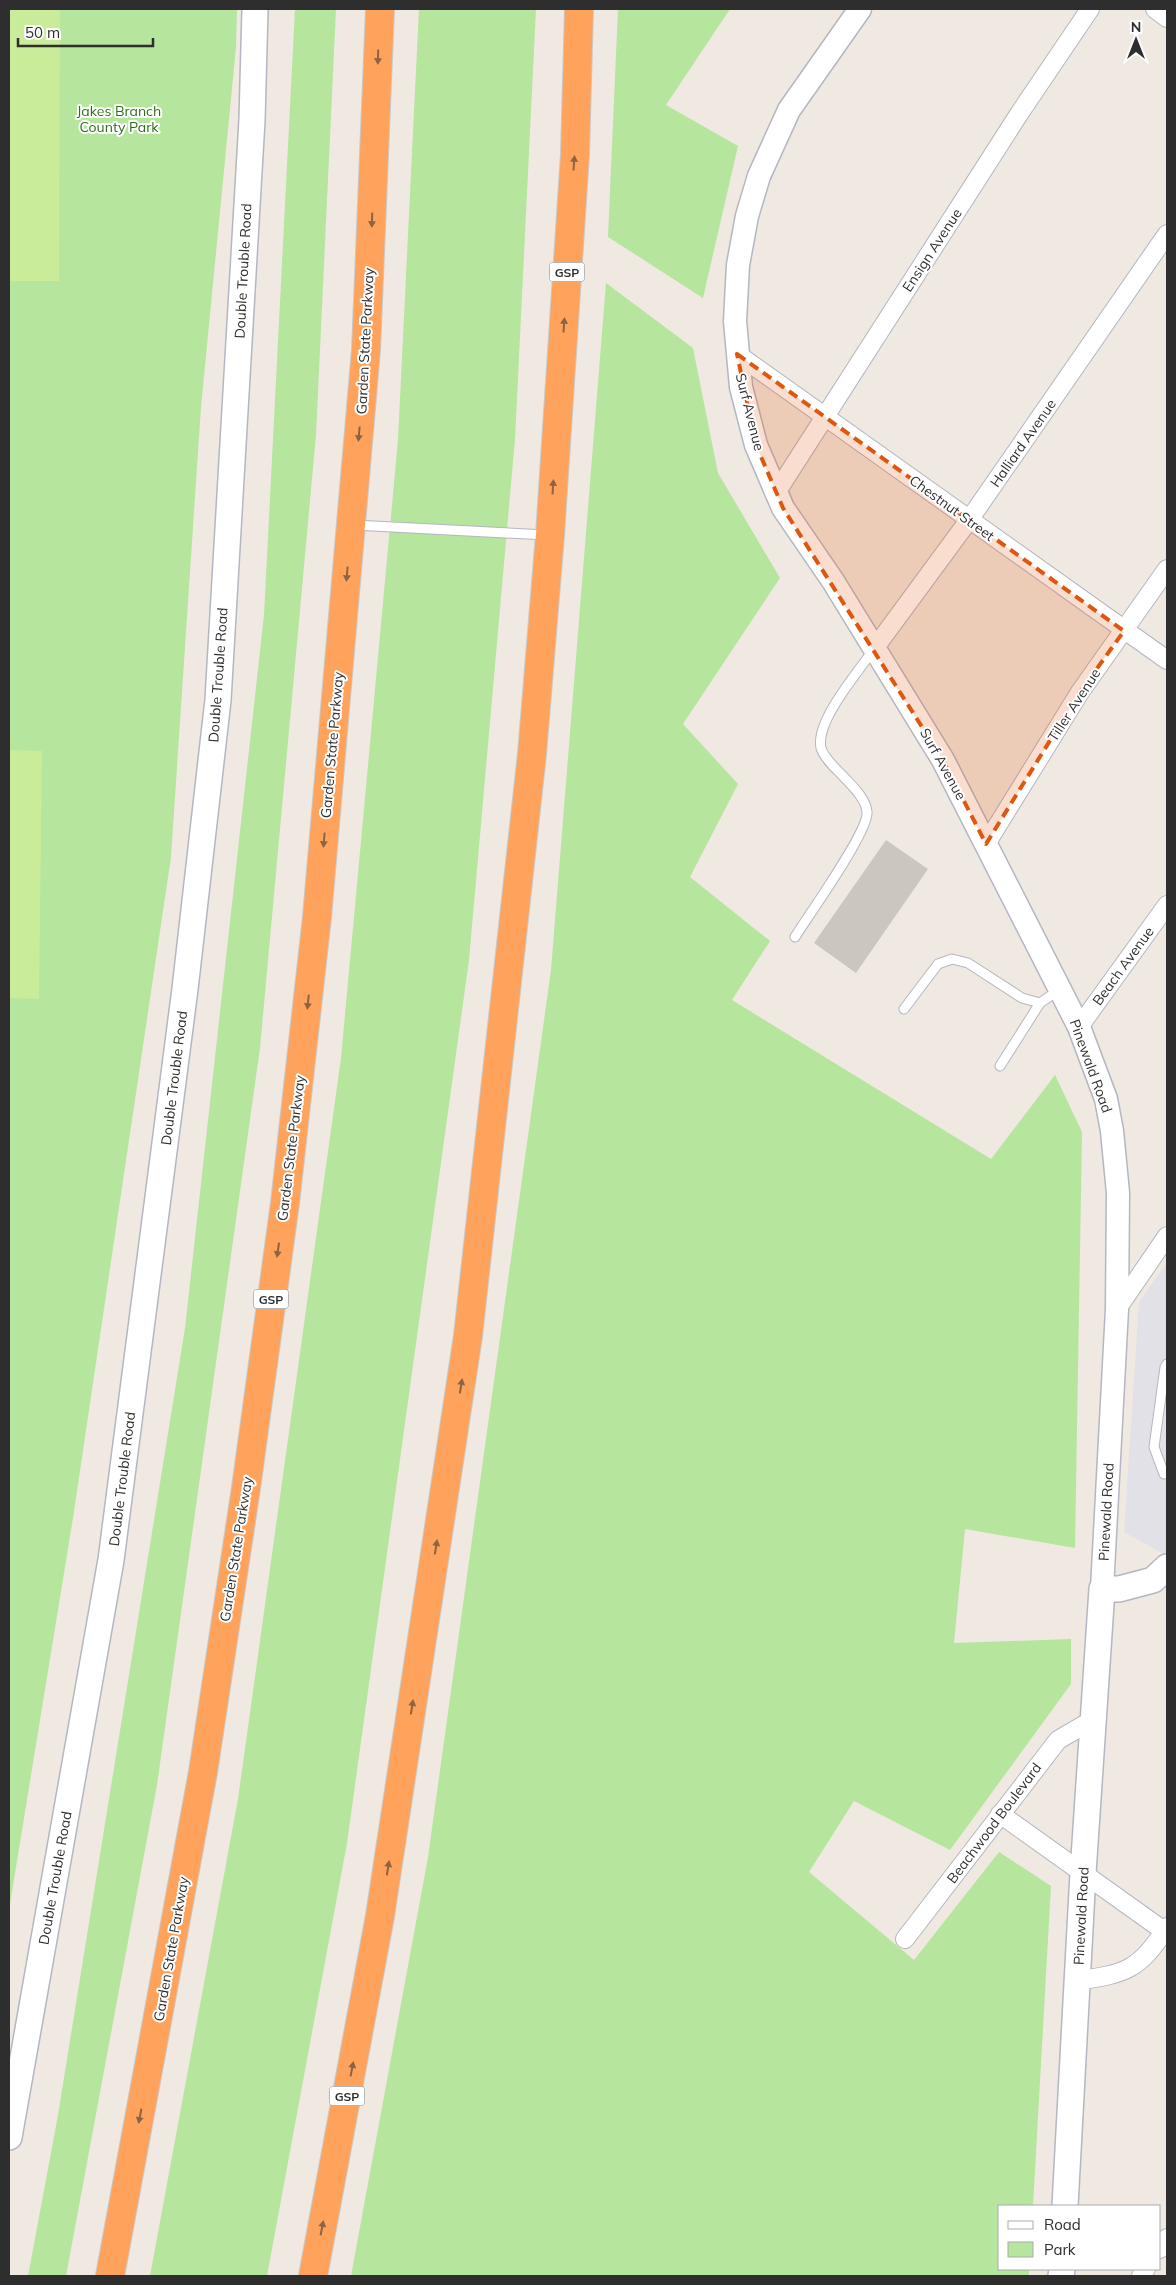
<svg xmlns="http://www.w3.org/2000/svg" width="1176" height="2285" viewBox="0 0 1176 2285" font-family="Mulish,sans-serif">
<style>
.industrial{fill:#e3e1e8}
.green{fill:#b6e59e}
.pitch{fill:#c9ec9a}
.building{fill:#cbc7bf}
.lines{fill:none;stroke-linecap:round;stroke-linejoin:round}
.service-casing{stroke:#b4b7c1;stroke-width:11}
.minor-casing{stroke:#b4b7c1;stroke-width:20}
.tertiary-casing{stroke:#b4b7c1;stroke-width:25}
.secondary-casing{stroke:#b4b7c1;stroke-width:28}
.motorway-casing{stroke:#c9c9c9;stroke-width:30}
.service{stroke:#fff;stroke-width:9}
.minor{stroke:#fff;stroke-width:18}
.tertiary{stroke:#fff;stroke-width:22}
.secondary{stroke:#fff;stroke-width:25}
.motorway{stroke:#ffa35c;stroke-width:28}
.oneway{fill:#8c6343}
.marked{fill:#df570e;fill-opacity:0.2;stroke:#df570e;stroke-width:4;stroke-dasharray:10 6;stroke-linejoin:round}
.labels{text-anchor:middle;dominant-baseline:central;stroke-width:4;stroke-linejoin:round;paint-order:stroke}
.shield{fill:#fff;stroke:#6d6d6d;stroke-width:1}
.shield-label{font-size:12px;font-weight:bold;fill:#2e2e2e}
.park-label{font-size:14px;fill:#2c6e1b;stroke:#fff}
.street-label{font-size:14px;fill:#2e2e2e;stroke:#fff}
</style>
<rect width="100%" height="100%" fill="#efe9e1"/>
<path class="industrial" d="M1167,1263V1556L1124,1532L1139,1302Z"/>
<path class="green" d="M9,9H237L236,47L201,407L171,857L73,1518L9,1910Z
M295,9H336L316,435L260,1048L157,1785L66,2276H28L58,2115L185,1328L264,615Z
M419,9H536L515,439L469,960L347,1843L267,2276H150L238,1799L341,1058L398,440Z
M618,9H730L666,105L738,146L703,298L608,237Z
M606,283L693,348L718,473L780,578L683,724L738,784L690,877L770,941L732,1000L991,1159L1055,1075L1082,1132L1075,1548L965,1529L954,1643L1071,1639V1684L950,1850L854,1801L809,1872L914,1960L999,1852L1051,1886L1033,2206H1000V2269H1029V2276H351L428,1857L551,970Z"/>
<path class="pitch" d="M9,9H60L59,281H9Z
M9,750L42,751L39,999L9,998Z"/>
<path class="building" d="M886,840L928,869L856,973L814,943Z"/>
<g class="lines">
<g class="service-casing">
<path id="service" d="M354,525L546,535
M795,937C808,916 869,831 867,812C866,798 851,785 842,775C835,768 824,758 821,748C815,721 859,671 874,649
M904,1009L938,964L952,959L968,963L1022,998L1040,1003L1059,990
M1000,1066L1040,1003
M1164,1474L1154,1447L1165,1367L1167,1364"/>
</g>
<g class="minor-casing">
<path id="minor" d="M1155,9L1167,18
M737,354L1167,660
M776,493L1019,114L1090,9
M874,649L969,520L1167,234
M986,844L1080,692L1167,569
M1079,1027L1167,905
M1117,1309L1167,1236
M1000,1814L1167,1933
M905,1939L1058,1740L1094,1719
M1077,1981C1127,1973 1138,1971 1167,1927
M1160,2249L1167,2238
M1141,2276L1146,2269"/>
</g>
<g class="tertiary-casing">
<path id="tertiary" d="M860,9L789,110L759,176L747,216L738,265L735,321L741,387L756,445L783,508L833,581L943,760L1079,1027L1106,1099L1112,1131L1118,1193L1117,1309L1102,1589"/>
</g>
<g class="secondary-casing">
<path id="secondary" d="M9,2137L111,1560L185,989L218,700L252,120L255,9
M1065,2206L1083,1873L1102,1589H1119L1153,1580L1167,1567
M1061,2276L1062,2269"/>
</g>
<g class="motorway-casing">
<path id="motorway" d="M110,2276L203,1772L246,1488L285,1203L317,917L366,350L380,9
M313,2276L380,1916L468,1336L532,754L550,535L575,154L579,9"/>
</g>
<use href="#service" class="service"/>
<use href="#minor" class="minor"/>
<use href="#tertiary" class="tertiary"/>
<use href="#secondary" class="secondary"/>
<use href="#motorway" class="motorway"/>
</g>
<defs><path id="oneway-solid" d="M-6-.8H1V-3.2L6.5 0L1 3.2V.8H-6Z" transform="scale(1.25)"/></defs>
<g class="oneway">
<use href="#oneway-solid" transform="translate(378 57) rotate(92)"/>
<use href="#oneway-solid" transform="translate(574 163) rotate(-86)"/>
<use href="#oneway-solid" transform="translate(372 220) rotate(92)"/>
<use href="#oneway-solid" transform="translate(564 325) rotate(-86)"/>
<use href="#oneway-solid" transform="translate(359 434) rotate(95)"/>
<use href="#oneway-solid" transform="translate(553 487) rotate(-86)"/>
<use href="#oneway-solid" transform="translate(347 574) rotate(95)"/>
<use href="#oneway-solid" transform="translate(324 840) rotate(95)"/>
<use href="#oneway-solid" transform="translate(308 1002) rotate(96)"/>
<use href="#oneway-solid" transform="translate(278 1250) rotate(98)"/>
<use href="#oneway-solid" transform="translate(461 1386) rotate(-81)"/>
<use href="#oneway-solid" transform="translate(436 1547) rotate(-81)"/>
<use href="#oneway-solid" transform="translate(412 1707) rotate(-81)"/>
<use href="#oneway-solid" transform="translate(388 1868) rotate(-81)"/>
<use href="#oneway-solid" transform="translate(352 2069) rotate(-79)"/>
<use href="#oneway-solid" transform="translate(140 2116) rotate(101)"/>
<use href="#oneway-solid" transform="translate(322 2228) rotate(-79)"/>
</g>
<path class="marked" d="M737,354L1124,631L1080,692L986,844L943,760L783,508L756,445Z"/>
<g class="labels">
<g class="shield">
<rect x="549.5" y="262.5" width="35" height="19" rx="4"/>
<rect x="253.5" y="1289.5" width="35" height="19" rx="4"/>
<rect x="329.5" y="2086.5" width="35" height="19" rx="4"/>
</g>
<g class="shield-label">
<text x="567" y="272">GSP</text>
<text x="271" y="1299">GSP</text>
<text x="347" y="2096">GSP</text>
</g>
<g class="park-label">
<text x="119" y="111">Jakes Branch<tspan x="119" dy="16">County Park</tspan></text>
</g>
<g class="street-label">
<text transform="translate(932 250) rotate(-57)">Ensign Avenue</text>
<text transform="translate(243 271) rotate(-87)">Double Trouble Road</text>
<text transform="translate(365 341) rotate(-87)">Garden State Parkway</text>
<text transform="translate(750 412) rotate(76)">Surf Avenue</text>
<text transform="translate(1023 443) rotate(-55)">Halliard Avenue</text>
<text transform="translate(952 508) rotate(36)">Chestnut Street</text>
<text transform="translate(218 675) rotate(-86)">Double Trouble Road</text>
<text transform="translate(1074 705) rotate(-57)">Tiller Avenue</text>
<text transform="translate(332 745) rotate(-85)">Garden State Parkway</text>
<text transform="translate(943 764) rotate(61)">Surf Avenue</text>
<text transform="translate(1123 966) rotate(-54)">Beach Avenue</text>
<text transform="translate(1091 1066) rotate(70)">Pinewald Road</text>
<text transform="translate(174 1078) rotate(-83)">Double Trouble Road</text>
<text transform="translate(291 1148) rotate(-83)">Garden State Parkway</text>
<text transform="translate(122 1479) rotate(-83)">Double Trouble Road</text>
<text transform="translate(1106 1512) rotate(-87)">Pinewald Road</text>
<text transform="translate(236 1549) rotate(-81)">Garden State Parkway</text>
<text transform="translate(994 1823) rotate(-53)">Beachwood Boulevard</text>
<text transform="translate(55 1878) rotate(-80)">Double Trouble Road</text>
<text transform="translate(1081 1916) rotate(-87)">Pinewald Road</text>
<text transform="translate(171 1949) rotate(-80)">Garden State Parkway</text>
</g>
</g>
<rect width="1176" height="2285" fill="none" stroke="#2e2e2e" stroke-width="20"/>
<rect x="998" y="2205" width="162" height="65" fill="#ffffff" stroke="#ababab"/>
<rect x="1008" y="2221" width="25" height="8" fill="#ffffff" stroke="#ababab"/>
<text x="1044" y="2230" font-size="15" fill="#2e2e2e">Road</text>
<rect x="1008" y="2242" width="25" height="15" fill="#b6e59e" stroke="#ababab"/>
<text x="1044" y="2255" font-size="15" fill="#2e2e2e">Park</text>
<g transform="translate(1136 40)" stroke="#ffffff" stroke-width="4" paint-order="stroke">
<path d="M0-4L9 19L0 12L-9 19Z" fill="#2e2e2e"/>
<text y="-8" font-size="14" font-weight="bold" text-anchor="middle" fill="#2e2e2e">N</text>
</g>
<path d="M18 38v8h135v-8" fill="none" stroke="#2e2e2e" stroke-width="2.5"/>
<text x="25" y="38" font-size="15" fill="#2e2e2e" stroke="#ffffff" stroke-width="4" paint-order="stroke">50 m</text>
</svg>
